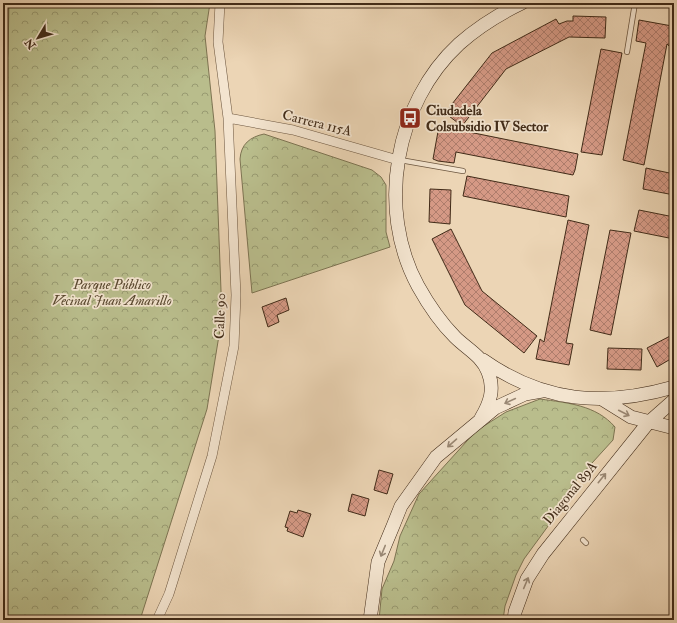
<svg xmlns="http://www.w3.org/2000/svg" width="677" height="623" viewBox="0 0 677 623" font-family="'IM FELL Double Pica',serif">
<style>
.forest{fill:url(#forest-firs);stroke:#7d7452}
.park{fill:url(#park-crowns);stroke:#7d7452}
.building{fill:url(#building-cross-hatch);stroke:#412b18}
.lines{fill:none;stroke-linecap:round;stroke-linejoin:round}
.lane-casing{stroke:#6c563f;stroke-width:6}
.street-casing{stroke:#6c563f;stroke-width:10}
.secondary-casing{stroke:#412b18;stroke-width:14}
.lane{stroke:#f3e4cf;stroke-width:4.5}
.street{stroke:#f3e4cf;stroke-width:9}
.secondary{stroke:#f3e4cf;stroke-width:13}
.oneway{stroke:#9a8874}
.labels{text-anchor:middle;dominant-baseline:central;stroke-width:3.5;stroke-linejoin:round;paint-order:stroke}
.poi-label{font-size:14px;font-weight:bold;fill:#412b18;stroke:#f3e4cf;text-anchor:start}
.street-label{font-size:14px;fill:#412b18;stroke:#f3e4cf}
.park-label{font-size:14px;font-style:italic;fill:#59482f;stroke:#f3e4cf}
</style>
<defs>
<pattern id="forest-firs" width="22" height="20" patternUnits="userSpaceOnUse"><rect width="22" height="20" fill="#b9bd8c"/><path d="M5 1l3.5 6h-7zM16 11l3.5 6h-7z" fill="#989a71"/></pattern>
<pattern id="park-crowns" width="20" height="18" patternUnits="userSpaceOnUse"><rect width="20" height="18" fill="#b9bd8c"/><path d="M2 6a3 3 0 1 1 6 0M12 15a3 3 0 1 1 6 0" fill="none" stroke="#989a71"/></pattern>
<pattern id="building-cross-hatch" width="8" height="8" patternUnits="userSpaceOnUse"><rect width="8" height="8" fill="#d59985"/><path d="M0 0l8 8M0 8l8-8" fill="none" stroke="#ae7d6c"/></pattern>
</defs>
<rect width="100%" height="100%" fill="#ecd5b5"/>
<filter id="stains"><feTurbulence type="fractalNoise" baseFrequency=".005" numOctaves="4"/><feColorMatrix values="0 0 0 0 .2 0 0 0 0 .09 0 0 0 0 .02 0 0 0 .5 -.17"/></filter>
<radialGradient id="worn" r=".72"><stop offset=".6" stop-color="#630" stop-opacity="0"/><stop offset="1" stop-color="#630" stop-opacity=".3"/></radialGradient>
<path class="forest" d="M3,3H9L8,53L3,107Z"/>
<path class="park" d="M9,3H210L205,36L215,131L222,317L207,409L140,620H3V107L8,53Z
M264,134L372,170L381,177L386,185V232L390,247L252,293L240,159C241,144 250,137 264,134Z
M540,399C568,403 596,405 615,427L613,440L572,485L554,518L524,559L516,575L505,606L503,620H379L382,589L394,561L400,536L419,494L476,431L506,412Z"/>
<path class="building" d="M573,16L606,17L605,38L569,37L506,69L462,126L445,113L492,53L556,19L559,24L567,21H573Z
M639,20L672,26L669,46L667,44L644,165L623,160L646,43L636,41Z
M601,49L622,53L602,155L581,152Z
M439,126L578,154L575,170L573,175L456,152L454,163L438,161L433,159Z
M646,168L674,174V195L643,189Z
M467,176L569,196L566,217L463,196Z
M430,189L451,190L450,224L429,222Z
M639,210L674,217V239L634,231Z
M568,220L589,225L566,343L573,344L569,365L536,359L540,339L544,342Z
M451,229L482,291L537,336L524,353L465,305L432,239Z
M610,230L631,233L611,335L590,330Z
M286,298L289,310L277,315L279,322L268,327L262,307Z
M674,334V357L657,367L647,348Z
M608,348L642,349L641,370L607,369Z
M379,470L393,474L387,494L374,490Z
M352,494L369,499L365,516L348,511Z
M298,510L311,514L303,537L287,531L288,528L285,527L290,511L297,513Z"/>
<g class="lines">
<g class="lane-casing">
<path id="lane" d="M627,52L635,3
M400,160L463,171
M583,540L586,543"/>
</g>
<g class="street-casing">
<path id="street" d="M228,118L293,130L398,160
M157,620L169,594L212,456L234,346L236,295L228,118L218,42L220,3"/>
</g>
<g class="secondary-casing">
<path id="secondary" d="M483,360C544,403 604,407 674,387
M602,399L631,417L674,428
M481,418C490,403 495,389 488,372C482,356 467,349 455,337C441,323 428,304 418,286C376,209 395,103 459,44C478,27 499,14 522,3
M370,620L378,562L393,526L401,506L436,457L495,408L525,394L542,391
M514,620L515,612L527,579L543,554L648,423L674,400"/>
</g>
<use href="#lane" class="lane"/>
<use href="#street" class="street"/>
<use href="#secondary" class="secondary"/>
</g>
<defs><path id="oneway-shaft" d="M-6 0H5M1.5-3L5.5 0L1.5 3" fill="none" stroke-width="1.6" stroke-linecap="round" stroke-linejoin="round"/></defs>
<g class="oneway">
<use href="#oneway-shaft" transform="translate(510 401) rotate(155)"/>
<use href="#oneway-shaft" transform="translate(624 413) rotate(27)"/>
<use href="#oneway-shaft" transform="translate(452 443) rotate(139)"/>
<use href="#oneway-shaft" transform="translate(602 478) rotate(-51)"/>
<use href="#oneway-shaft" transform="translate(383 551) rotate(112)"/>
<use href="#oneway-shaft" transform="translate(526 583) rotate(-67)"/>
</g>
<defs>
<g id="bus-square" transform="scale(1.15)"><rect x="-9" y="-9" width="18" height="18" rx="4" fill="#8f2418" stroke="#f3e4cf"/><path d="M-5-6H5V4H4V6H2V4H-2V6H-4V4H-5ZM-3.5-4V0h7V-4ZM-3.5 1.2v1.5H-2V1.2ZM2 1.2v1.5H3.5V1.2Z" fill="#fff"/></g>
</defs>
<g fill-rule="evenodd">
<use href="#bus-square" x="410" y="118"/>
</g>
<g class="labels">
<g class="poi-label">
<text x="426" y="110">Ciudadela<tspan x="426" dy="16">Colsubsidio IV Sector</tspan></text>
</g>
<g class="street-label">
<text transform="translate(317 123) rotate(14)">Carrera 115A</text>
<text transform="translate(220 316) rotate(-88)">Calle 90</text>
<text transform="translate(570 493) rotate(-51)">Diagonal 89A</text>
</g>
<g class="park-label">
<text x="112" y="284">Parque Público<tspan x="112" dy="16">Vecinal Juan Amarillo</tspan></text>
</g>
</g>
<rect width="677" height="623" fill="none" stroke="#ecd5b5" stroke-width="16"/>
<rect x="4" y="4" width="669" height="615" fill="none" stroke="#412b18" stroke-width="2"/>
<rect x="8" y="8" width="661" height="607" fill="none" stroke="#412b18"/>
<g transform="translate(38 38) rotate(232)" stroke="#f3e4cf" stroke-width="3" paint-order="stroke">
<path d="M0-3L7 15L0 10L-7 15Z" fill="#412b18"/>
<text y="-6" font-size="11" font-weight="bold" text-anchor="middle" fill="#412b18">N</text>
</g>
<rect width="100%" height="100%" filter="url(#stains)"/>
<rect width="100%" height="100%" fill="url(#worn)"/>
</svg>
